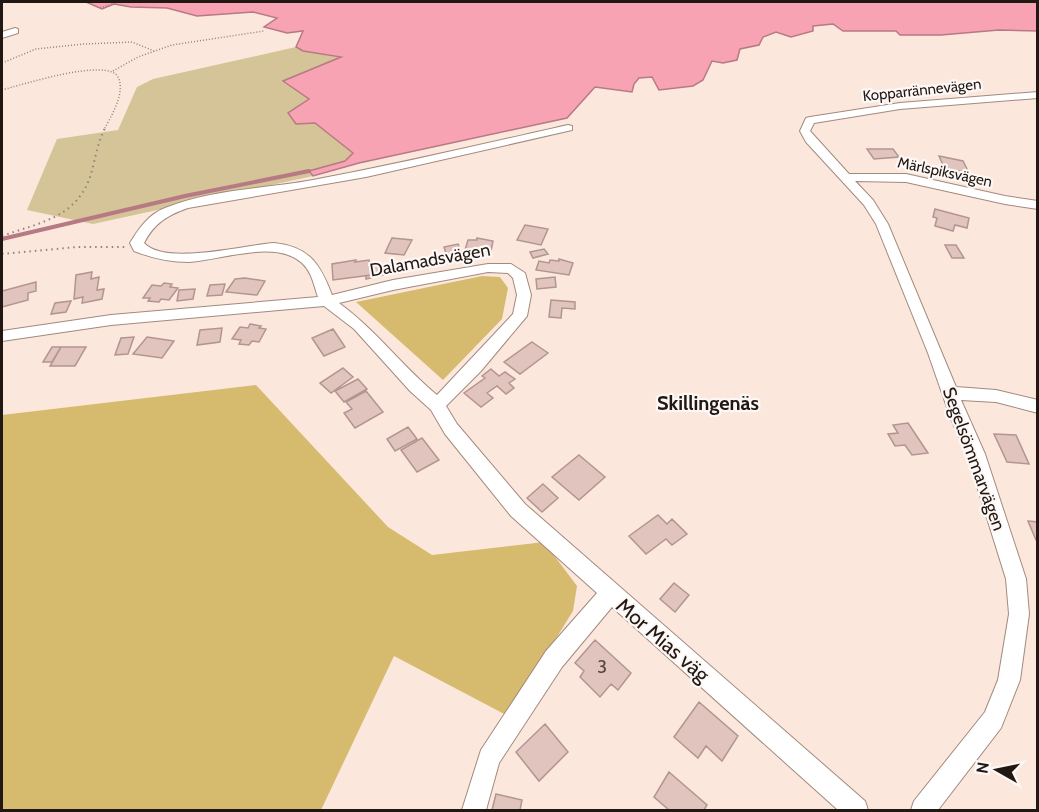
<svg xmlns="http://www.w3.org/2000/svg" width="1039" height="812" viewBox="0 0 1039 812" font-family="Cabin,sans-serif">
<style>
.green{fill:#d4c497}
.forest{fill:#d6bb6f}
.water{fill:#f7a3b4;stroke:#b77984;stroke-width:1.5}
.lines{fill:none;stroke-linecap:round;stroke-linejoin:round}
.stream{stroke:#b77984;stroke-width:4}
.building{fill:#e2c4bf;stroke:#b29591;stroke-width:1.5}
.minor-casing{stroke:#a28a7d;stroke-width:2}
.path-far1{stroke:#92837c;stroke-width:1.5;stroke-dasharray:1 2;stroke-linecap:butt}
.path{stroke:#92837c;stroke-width:2;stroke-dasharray:1.5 4;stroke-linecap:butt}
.minor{fill:#fff;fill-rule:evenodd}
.labels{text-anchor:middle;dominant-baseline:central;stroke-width:4.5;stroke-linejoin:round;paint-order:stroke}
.far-street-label{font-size:15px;fill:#211814;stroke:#fdf8f5}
.street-label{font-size:18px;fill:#211814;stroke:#fdf8f5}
.near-number-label{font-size:18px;fill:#51433f}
.neighbourhood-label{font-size:20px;font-weight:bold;fill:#211814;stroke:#fdf8f5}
.near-street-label{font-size:21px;fill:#211814;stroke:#fdf8f5}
</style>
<rect width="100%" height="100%" fill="#fce7dc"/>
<path class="green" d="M296,47L303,51L342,58L309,99L288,114L296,124L315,123L353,153L345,161L310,171L313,176L93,224L27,210L57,139L118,130L137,87L153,79Z"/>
<path class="forest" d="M482,276L500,277L508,288L502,319L443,380L356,302Z
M256,385L388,527L432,555L544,542L577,586L573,611L508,716L394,656L321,810H2V415Z"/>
<path class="water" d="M86,2H1037L1038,31L999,30L941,35H900L896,31H843L833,24L813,26V31L791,37L776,32L763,37L759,45L740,49L737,60L723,63L712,61L703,80L693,86L659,90L652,77L639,78L634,84L632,92L595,87L567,118L359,163L313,176L309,171L345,161L353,153L315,123L296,124L288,113L309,99L283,81L341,57L303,51L296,47L303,31L287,33L264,27L277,18L253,12L197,16L167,8L131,7L114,4L102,9Z"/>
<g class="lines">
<path class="stream" d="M2,239L185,196L309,171"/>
</g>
<path class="building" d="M867,149H893L899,157L874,159Z
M939,156L963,161L968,171H958L960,175L947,174Z
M935,209L969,218L967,228L955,225L953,231L935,226L937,218L933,217Z
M525,225L548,229L541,245L517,240Z
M392,238L412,240L404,255L385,253Z
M477,238L493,241L491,251H483V253L465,250L468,240H477Z
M458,244L462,253L447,256L444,247Z
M945,245H956L964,258H952Z
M544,249L548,254L533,258L530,252Z
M559,259L573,263L569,275L536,270L539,261L549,263L550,260L559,261Z
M356,260L355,262L369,260L371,275L333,280L332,264Z
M392,263L395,273L383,275L381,265Z
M381,265L383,275L366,279V276L371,275L369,267Z
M92,272L91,279L99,277L97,290L104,289L102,299L82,303L83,297L74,299L76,275Z
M555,277L556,287L537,289L536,279Z
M245,278L265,281L257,295L226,292L235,279Z
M36,282V291L28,293V300L2,307V291Z
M164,283L172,284L170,287L178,288L169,300L161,299L159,302L148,301L150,298H143L152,285L161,286Z
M225,284L222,295L207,296L210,285Z
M195,289L193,299L177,301L179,290Z
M551,300L575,302V309L562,308L561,318L549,317Z
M71,301L66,312L51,314L55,303Z
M250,324L261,326L259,328L266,329L259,342L252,341L249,345L239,344L241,340L232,339L240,327L248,328Z
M222,328L220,342L197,345L200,330Z
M333,329L345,347L324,356L312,338Z
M134,337L128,354L115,355L121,338Z
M147,337L174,341L162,358L133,354Z
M532,342L548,353L520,374L504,362Z
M52,347H61L52,362H43Z
M61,347H86L75,366H50Z
M343,368L353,377L331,393L320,383Z
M491,369L499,376L505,372L515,379L509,383L514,388L506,394L497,386L487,393L493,398L481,407L464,393L485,378L482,376Z
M358,379L367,389L344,402L335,391Z
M366,391L383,412L355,428L344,413L352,409L346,402Z
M908,423L928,453L912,455L905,445L895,446L888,434L898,433L893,425Z
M408,427L417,439L395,451L387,439Z
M994,434L1016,435L1029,464L1007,462Z
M422,438L439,460L417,472L401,450Z
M579,455L605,477L579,500L552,477Z
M543,484L558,498L542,512L527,498Z
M658,515L667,524L672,519L687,534L672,545L666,539L646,554L629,536Z
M1028,521L1038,522V540H1036Z
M674,583L689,595L675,612L660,599Z
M595,640L631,673L618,690L611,684L600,697L580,677L584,671L575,663Z
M699,702L738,736L722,761L706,746L698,758L674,737Z
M545,724L568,752L539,781L516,752Z
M669,772L707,805L704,810H669L654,797Z
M496,794L522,800L520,810H492Z"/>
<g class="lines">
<g class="minor-casing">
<path id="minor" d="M15,28L18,29V33L2,38V32Z
M1038,92V98L900,109L814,123L810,131L849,174H906L1005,196L1038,201V209L1005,204L906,182L855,181L873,200L888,224L956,387L996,390L1038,400V413L996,402L961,400L985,454L1026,579L1029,614L1020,680L1001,728L938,810H911L914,801L985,712L998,680L1009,614L1006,579L967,454L951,419L928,353L876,224L864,205L806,142L800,131L806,118L810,117L900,103Z
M568,125L572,126V130L366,177L188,208C168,215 154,223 144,243C165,266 244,245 274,243C310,247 320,264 332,295L393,280L488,264H511L525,273L531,295L527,316L481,371L446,406L457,424L525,504L865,801L868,810H838L612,607L562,667L499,763L486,810H462L481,750L546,651L597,593L511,516L445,434L431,410L410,391L354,329L324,306L111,325L2,341V331L111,315L318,297C314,286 312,272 302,263C275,239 222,260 189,262C169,262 152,258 134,251L130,243C139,228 149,214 165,208C212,189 264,189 313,180C399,164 483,144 568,125ZM488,272L508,273L513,278L517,295L513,314L437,395C402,366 376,330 339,303L393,290Z"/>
</g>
<path class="path-far1" d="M87,2H92
M100,8L118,2
M2,63L36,49L84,44L132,42L154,51
M113,71L138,57L172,45L264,31
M2,90C21,85 108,57 118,77C126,93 111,116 104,130"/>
<path class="path" d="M2,236C38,223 76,218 90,177C95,161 97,144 105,128
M2,254L77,247H125"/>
<use href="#minor" class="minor"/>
</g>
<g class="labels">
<g class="far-street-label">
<text transform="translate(922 90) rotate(-6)">Kopparrännevägen</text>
<text transform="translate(945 172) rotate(12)">Märlspiksvägen</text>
</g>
<g class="street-label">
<text transform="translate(430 260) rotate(-10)">Dalamadsvägen</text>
<text transform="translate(974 459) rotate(70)">Segelsömmarvägen</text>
</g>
<g class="near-number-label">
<text x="602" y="667">3</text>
</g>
<g class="neighbourhood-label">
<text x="708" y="403">Skillingenäs</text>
</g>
<g class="near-street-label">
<text transform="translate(663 640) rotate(41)">Mor Mias väg</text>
</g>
</g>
<rect width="1039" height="812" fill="none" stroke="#211814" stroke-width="6"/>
<g transform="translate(997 770) rotate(279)" stroke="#fdf8f5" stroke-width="4.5" paint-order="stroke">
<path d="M0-4.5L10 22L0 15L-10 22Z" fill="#211814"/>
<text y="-9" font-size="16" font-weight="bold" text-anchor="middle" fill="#211814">N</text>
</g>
</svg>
